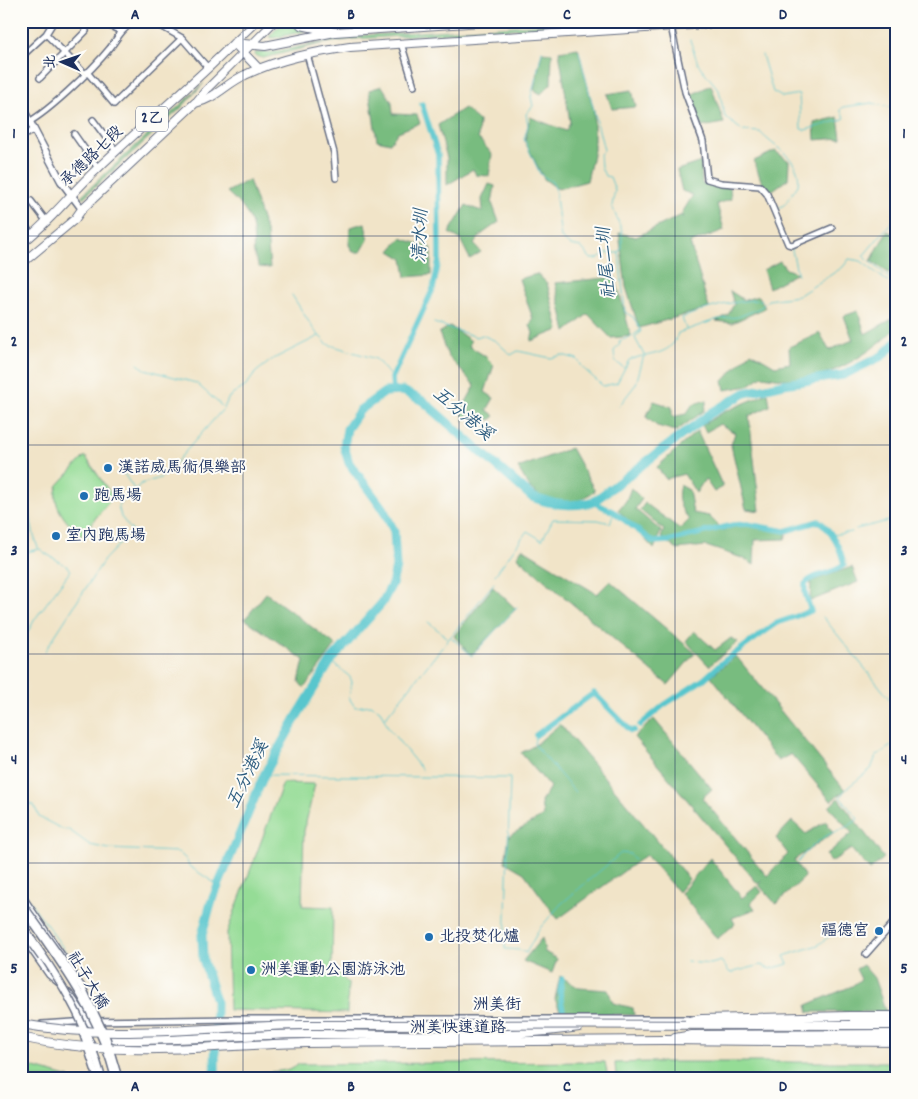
<svg xmlns="http://www.w3.org/2000/svg" width="918" height="1099" viewBox="0 0 918 1099" font-family="Dekko,'LXGW WenKai TC',sans-serif">
<style>
.green{fill:#95dc96;stroke:#58867a}
.forest{fill:#78bc7f;stroke:#4a766e}
.lines{fill:none;stroke-linecap:round;stroke-linejoin:round}
.stream{stroke:#58c6cd;stroke-width:1}
.canal{stroke:#58c6cd;stroke-width:5.5}
.river{stroke:#58c6cd;stroke-width:9}
.minor-casing{stroke:#666e83;stroke-width:8}
.tertiary-casing{stroke:#666e83;stroke-width:9}
.secondary-casing{stroke:#666e83;stroke-width:9}
.primary-casing{stroke:#666e83;stroke-width:10}
.trunk-casing{stroke:#666e83;stroke-width:10}
.minor{stroke:#fff;stroke-width:5}
.tertiary{stroke:#fff;stroke-width:6}
.secondary{stroke:#fff;stroke-width:7}
.primary{stroke:#fff;stroke-width:8}
.trunk{stroke:#fff;stroke-width:8}
.minor-bridge-casing{stroke:#666e83;stroke-width:8;stroke-linecap:butt}
.tertiary-bridge-casing{stroke:#666e83;stroke-width:9;stroke-linecap:butt}
.trunk-bridge-casing{stroke:#666e83;stroke-width:10;stroke-linecap:butt}
.minor-bridge{stroke:#fff;stroke-width:5}
.tertiary-bridge{stroke:#fff;stroke-width:6}
.trunk-bridge{stroke:#fff;stroke-width:8}
.grid{fill:none;stroke:#1b2f5e;stroke-width:1;stroke-opacity:0.55}
.poi-dot{fill:#1f6fb2;stroke:#fdfcf7;stroke-width:2}
.labels{text-anchor:middle;dominant-baseline:central;stroke-width:4;stroke-linejoin:round;paint-order:stroke}
.shield{fill:#fdfcf7;stroke:#5f6c8c;stroke-width:1}
.shield-label{font-size:15px;font-weight:bold;fill:#1b2f5e}
.street-label{font-size:16px;fill:#1b2f5e;stroke:#fdfcf7}
.poi-label{font-size:16px;fill:#1b2f5e;stroke:#fdfcf7;text-anchor:start}
.water-label{font-size:18px;font-style:italic;fill:#2d5c7f;stroke:#fdfcf7}
.neatline{fill:none;stroke:#1b2f5e;stroke-width:2}
.grid-label{font-size:16px;text-anchor:middle;font-weight:bold;fill:#1b2f5e}
</style>
<rect width="100%" height="100%" fill="#fdfcf7"/>
<filter id="ink" filterUnits="userSpaceOnUse"><feTurbulence type="fractalNoise" baseFrequency=".02" numOctaves="2"/><feDisplacementMap in="SourceGraphic" scale="10" xChannelSelector="R" yChannelSelector="G"/><feConvolveMatrix kernelMatrix="1 2 1 2 8 2 1 2 1" color-interpolation-filters="sRGB"/></filter>
<filter id="wash" filterUnits="userSpaceOnUse"><feTurbulence type="fractalNoise" baseFrequency=".0096" numOctaves="4" result="noise"/><feDisplacementMap in="SourceGraphic" scale="20" xChannelSelector="R" yChannelSelector="G"/><feGaussianBlur stdDeviation="1.12" result="paint"/><feColorMatrix in="noise" values="0 0 0 0 0 0 0 0 0 0 0 0 0 0 0 0 0 1.4 0 .05"/><feComposite in="paint" operator="in"/></filter>
<g filter="url(#wash)">
<rect width="100%" height="100%" fill="#f1e4c8"/>
<path class="green" d="M284,21H292L298,28L305,31L274,38L269,37Z
M597,21H635L353,39L320,44L263,58L254,55L255,53L274,52L354,36Z
M85,456L113,497L81,536C68,524 49,505 58,485Z
M283,783L315,784L304,831L302,906L333,907L332,972L338,973L348,983L347,1013L229,1010L227,932Z
M605,1062L608,1078H572L573,1073L569,1071L562,1074L564,1078H240C259,1067 281,1077 298,1064Z
M648,1062H897V1078L616,1076L615,1063Z
M21,1064L70,1078H21Z"/>
<path class="forest" d="M578,48L594,111V150L587,181L558,189L544,179L525,142L530,117L566,131L570,122L559,51Z
M542,52L552,53L551,84L541,94L534,90Z
M204,83L181,108L83,198L81,196Z
M711,85L724,123L702,127L691,95Z
M382,86L392,102L393,114L417,115L420,123L398,132L390,143L377,140L369,90Z
M632,90L636,107L612,109L607,94Z
M464,108L479,121L478,138L492,154L489,176L476,175L473,169L447,185V158L438,125Z
M838,117L841,138L815,140L814,123Z
M775,151L789,161L788,179L770,192L762,183L754,161Z
M701,162L702,184L730,187L731,199L717,204L724,230L690,243L709,308L639,328L626,287L619,233L636,237L682,215L684,220L682,213L693,195L682,191L677,170Z
M249,180L267,234L270,268L259,267C250,248 255,249 253,231C252,215 238,202 227,192Z
M489,184L495,186L492,203L499,222L482,234L474,244L481,252L470,259L460,239L449,233L466,205L483,212L482,199Z
M365,223L368,240L361,252H353L349,245L350,227Z
M887,231L897,235L896,278L871,261Z
M401,238L431,248V275L406,277L403,259L390,251Z
M780,261L786,269L797,273L769,288L763,270Z
M537,274L547,283L559,330L531,341L533,333L530,325L533,319L519,279Z
M615,277L631,336L611,338L588,314L566,332L555,283Z
M730,291L744,300L759,296L765,308L732,323L716,321L728,315L734,304Z
M858,311L865,334L892,319L895,329C869,354 831,379 793,379C783,380 772,377 762,376L748,386L725,390L723,381L751,352L775,366L790,363L789,347L820,333L829,350L853,340L844,316Z
M450,326L471,341L469,346L485,356L494,365L485,392L494,398L487,410L495,416L490,420L474,410L464,421L462,409L475,386L448,356L439,333Z
M768,393L770,406L749,416L760,511L746,509L731,445L735,433L720,424L706,432L702,425L724,412Z
M707,400L704,411L676,431L657,426L646,417L654,401L672,407V417L686,414L693,404Z
M697,431L723,487L714,492L705,479L696,493L684,474L666,479L657,467Z
M571,448L595,491L573,504L544,500L530,488L518,468Z
M680,485L689,490L693,513L709,516L723,530L741,525L787,533L785,539L755,540L754,565L745,559L706,546L676,549L661,537L664,530L640,510L645,503L680,529L689,520C680,508 676,500 680,485Z
M631,488L642,499L635,509L661,531L654,549L618,510L626,501Z
M522,548L597,594L610,581L695,653L668,685L517,557Z
M852,567L858,582L810,601L811,581Z
M493,587L516,609L471,655L454,636Z
M266,593L336,645L304,688L299,682L304,660L245,619Z
M694,631L715,650L731,638L738,642L709,666L686,641Z
M736,656L845,790L831,801L791,754L778,761L711,676Z
M654,719L712,789L702,798L767,876L788,854L776,838L792,821L806,834L826,821L833,833L794,860L805,877L776,904L759,885L763,880L758,884L634,737Z
M560,724L689,879L678,892L646,855L558,919L524,873L505,862L509,836L543,816L541,802L550,787L521,753L535,745Z
M838,798L884,858L870,870L851,849L831,862L826,855L852,833L829,807Z
M710,858L742,898L757,886L762,892L751,903L755,909L732,918L735,924L717,939L681,893Z
M542,938L545,952L557,959L552,973L523,961Z
M863,965L874,978L886,1012H809L807,1005L852,986L861,979L856,969Z
M560,976L579,988L608,990L613,1003L633,1008L634,1015L561,1013L555,999Z"/>
<g class="lines">
<path class="stream" d="M690,40L698,64L719,90L725,117L743,131L760,132C774,148 803,159 798,185L785,204L776,210
M542,51L531,97L533,106L526,114L528,125L524,139L540,174L552,182L555,188L561,238L570,245L581,247L591,259H597L605,253H619
M579,51L604,150L600,154L601,167L605,176L610,177L615,190L612,206L622,231V247L619,253L625,312L633,317L641,331L635,338L644,355L636,384L619,406
M762,55L773,92L782,97L799,94L801,129L805,130L841,120L845,118L840,110L843,107L872,103L897,109
M897,216L863,256L897,284
M791,246L798,276
M292,295L314,330L327,344L376,359L392,378
M434,323L477,337L482,335L496,341L511,355L518,351L551,358L562,355L577,359L584,369L603,386L617,383L629,360L642,356
M686,329L682,318C706,308 735,300 762,300
M645,356C660,353 674,350 678,333L718,319L738,317L760,308L768,300L798,296L843,267L849,259L861,261L888,282
M138,364L145,369L196,383L224,408L229,397L246,386L256,372L273,359L319,336
M624,368L615,361L614,351L620,344L619,341L633,336L640,330
M21,453C32,485 25,516 38,548
M121,469L134,489
M856,529L897,519
M832,535L852,532
M21,553L40,549C50,558 62,561 71,570L35,619L21,644
M495,575L527,531L542,540L553,519L598,520L610,523L614,512
M823,617L897,708
M428,622L448,638
M452,638L472,656L517,607
M45,651L104,560L132,531L121,517L118,505L141,484L163,477L224,408
M331,661L350,677L352,682L349,698L355,707L371,705L380,710L389,729L422,770
M592,692L593,698
M385,718L494,583
M536,735L534,744L575,792
M264,775L510,778L505,949L520,950L526,953L540,928L561,904L621,853L630,854L635,860
M21,804L34,805L39,817L62,829L69,830L90,845L109,849L178,852L186,859L189,866L219,886
M798,862C805,852 819,839 830,834C843,828 846,829 858,819L840,797L847,788L871,769L876,756L891,746
M21,889L81,973
M687,962L711,964L721,961L730,973L761,965L770,969L788,964L784,956L818,945L835,932"/>
<path class="canal" d="M393,391L392,378L433,289L439,260L438,155L422,104
M593,502L614,512L653,542L668,541L733,525L747,524L785,531L819,521C832,531 841,549 844,565C832,575 816,572 805,584V593L811,611L777,623L724,661L704,679L664,705L640,725
M536,735L594,693L631,731L634,730
M562,979L560,993L563,1011"/>
<path class="river" d="M215,1078L216,1001L203,960L202,935L211,903L264,775L297,716L331,661L382,603L392,584L396,567L394,531L383,509L349,463L344,446L347,429L360,410L385,392L403,391L423,401L532,497C553,505 570,507 593,502L711,413L745,393L784,384L843,375L882,356L897,341"/>
</g>
</g>
<g filter="url(#ink)">
<g class="lines">
<g class="minor-casing">
<path id="minor" d="M99,21L121,31
M154,22L182,38L208,68
M671,26L685,92L703,141L707,179L721,183L760,186L767,194L788,244L792,245L832,228
M46,34L85,74
M401,43L414,86
M307,54L334,153L336,178
M21,57L46,34L54,21
M87,72L114,104L182,38
M40,78L86,31
M93,120L116,151
M21,126C44,117 93,69 110,48C117,39 122,28 133,23C140,21 149,24 155,21
M74,134L98,168
M21,137L34,130
M31,201L47,222
M21,221L32,235
M21,894L74,973
M21,935L49,975L60,984
M866,954L897,919
M69,993L89,1021
M782,1021H804
M825,1021H897
M42,1024L89,1021L236,1019H691"/>
</g>
<g class="tertiary-casing">
<path id="tertiary" d="M21,105L61,181L82,209"/>
</g>
<g class="secondary-casing">
<path id="secondary" d="M234,43L257,21
M195,103L204,92L275,21"/>
</g>
<g class="primary-casing">
<path id="primary" d="M298,21L301,25L335,32
M234,43L265,46L335,32L497,21
M234,43L259,69
M21,244C50,222 71,193 98,168C142,126 190,87 234,43
M21,264L75,219L82,209L195,103C215,99 227,83 245,75C278,59 315,52 350,47L753,21"/>
</g>
<g class="trunk-casing">
<path id="trunk" d="M850,1016H897
M89,1021L106,1036L121,1040C185,1041 250,1034 314,1034C401,1034 493,1040 579,1027
M848,1025H897
M675,1038L692,1035L897,1034
M305,1043L663,1040L897,1042"/>
</g>
<use href="#minor" class="minor"/>
<use href="#tertiary" class="tertiary"/>
<use href="#secondary" class="secondary"/>
<use href="#primary" class="primary"/>
<use href="#trunk" class="trunk"/>
<g class="minor-bridge-casing">
<path id="minor-bridge" d="M21,901L83,988L107,1038L119,1078
M21,930L41,958
M81,1029L97,1078"/>
</g>
<g class="tertiary-bridge-casing">
<path id="tertiary-bridge" d="M21,906C60,962 98,1010 115,1078
M21,924C56,973 86,1019 102,1078"/>
</g>
<g class="trunk-bridge-casing">
<path id="trunk-bridge" d="M689,1021L702,1019L850,1016
M21,1024C114,1041 209,1026 303,1025C485,1024 666,1025 848,1025
M21,1037C114,1059 211,1045 305,1043"/>
</g>
<use href="#minor-bridge" class="minor-bridge"/>
<use href="#tertiary-bridge" class="tertiary-bridge"/>
<use href="#trunk-bridge" class="trunk-bridge"/>
</g>
</g>
<path class="grid" d="M243,21V1078M459,21V1078M675,21V1078M21,236H897M21,445H897M21,654H897M21,863H897"/>
<g class="poi-dot">
<circle cx="108" cy="468" r="5"/>
<circle cx="84" cy="496" r="5"/>
<circle cx="56" cy="536" r="5"/>
<circle cx="879" cy="931" r="5"/>
<circle cx="429" cy="937" r="5"/>
<circle cx="251" cy="970" r="5"/>
</g>
<g class="labels">
<rect class="shield" x="136" y="106.5" width="32" height="25" rx="4"/>
<g class="shield-label">
<text x="152" y="119">2乙</text>
</g>
<g class="street-label">
<text transform="translate(92 157) rotate(-44)">承德路七段</text>
<text transform="translate(87 981) rotate(59)">社子大橋</text>
<text x="497" y="1005">洲美街</text>
<text x="458" y="1028">洲美快速道路</text>
</g>
<g class="poi-label">
<text x="118" y="468">漢諾威馬術俱樂部</text>
<text x="94" y="496">跑馬場</text>
<text x="66" y="536">室內跑馬場</text>
<text x="869" y="931" text-anchor="end">福德宮</text>
<text x="439" y="937">北投焚化爐</text>
<text x="261" y="970">洲美運動公園游泳池</text>
</g>
<g class="water-label">
<text transform="translate(422 236) rotate(-88)">清水圳</text>
<text transform="translate(608 263) rotate(-95)">社尾二圳</text>
<text transform="translate(462 415) rotate(40)">五分港溪</text>
<text transform="translate(249 775) rotate(-64)">五分港溪</text>
</g>
</g>
<rect width="918" height="1099" fill="none" stroke="#fdfcf7" stroke-width="55"/>
<g transform="translate(62 62) rotate(272)" stroke="#fdfcf7" stroke-width="4" paint-order="stroke">
<path d="M0-4L9 19L0 12L-9 19Z" fill="#1b2f5e"/>
<text y="-8" font-size="14" font-weight="bold" text-anchor="middle" fill="#1b2f5e">北</text>
</g>
<rect x="28" y="28" width="862" height="1044" class="neatline"/>
<g class="grid-label">
<text x="135" y="19">A</text>
<text x="351" y="19">B</text>
<text x="567" y="19">C</text>
<text x="783" y="19">D</text>
<text x="14" y="138">1</text>
<text x="904" y="138">1</text>
<text x="14" y="346">2</text>
<text x="904" y="346">2</text>
<text x="14" y="555">3</text>
<text x="904" y="555">3</text>
<text x="14" y="764">4</text>
<text x="904" y="764">4</text>
<text x="14" y="973">5</text>
<text x="904" y="973">5</text>
<text x="135" y="1091">A</text>
<text x="351" y="1091">B</text>
<text x="567" y="1091">C</text>
<text x="783" y="1091">D</text>
</g>
</svg>
